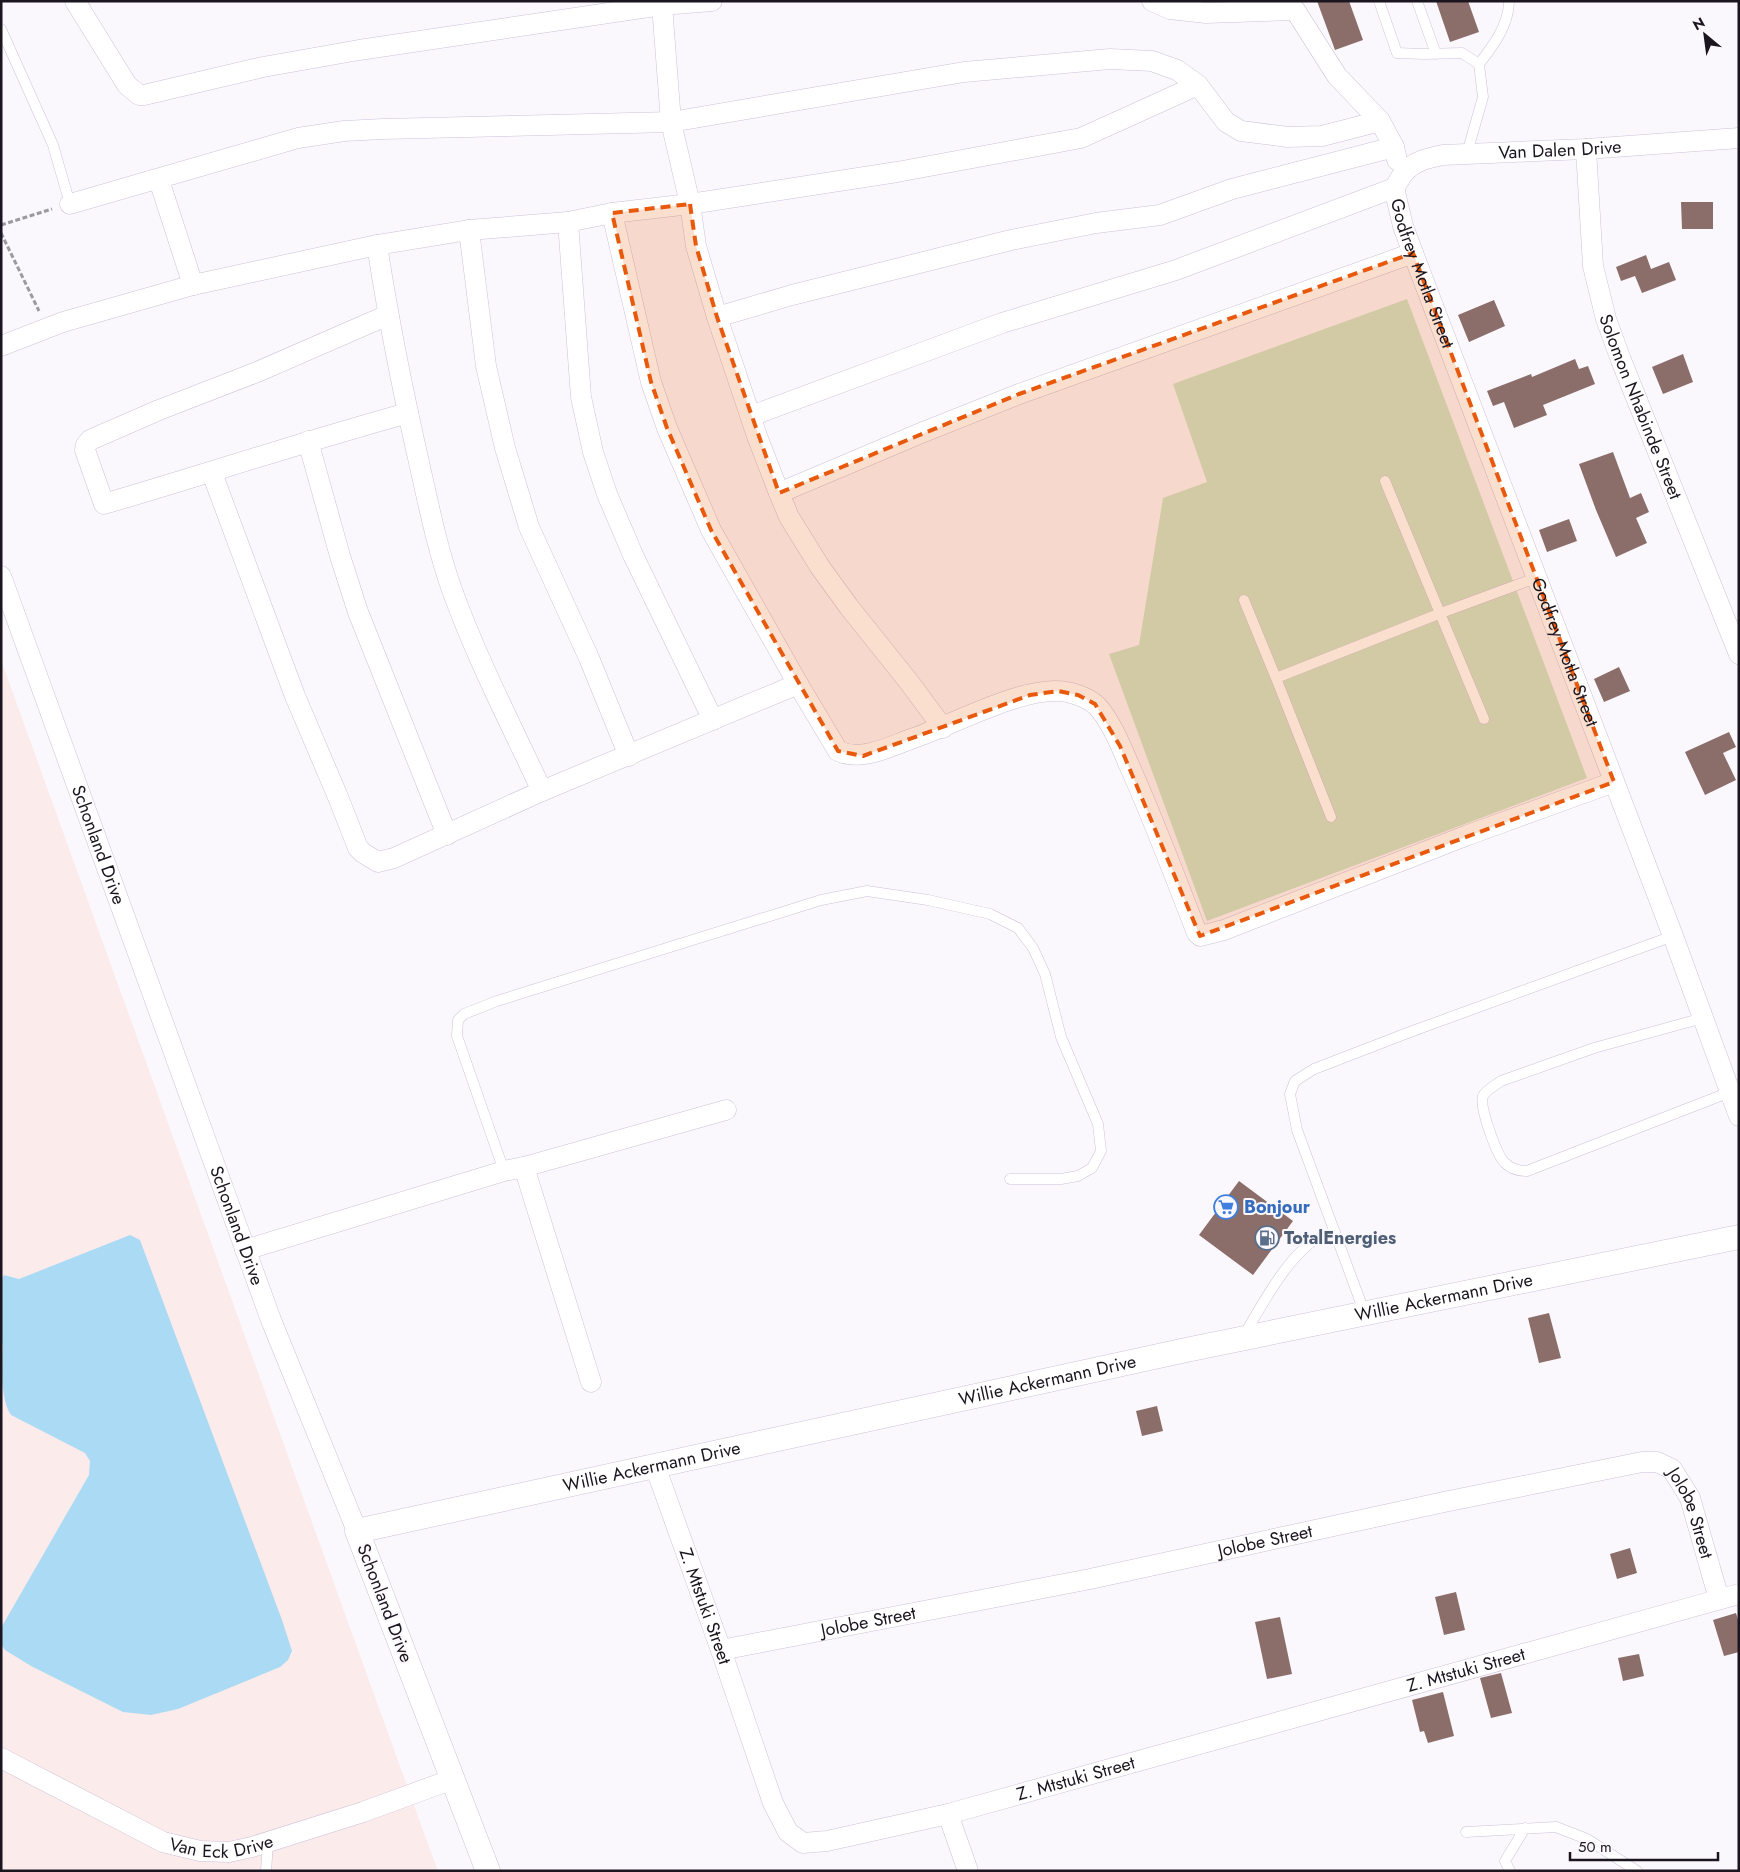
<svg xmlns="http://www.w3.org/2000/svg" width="1740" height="1872" viewBox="0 0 1740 1872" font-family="Jost,sans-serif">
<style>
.industrial{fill:#fbebea}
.green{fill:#cde6cc}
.water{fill:#abdaf5}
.building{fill:#8b6d6a}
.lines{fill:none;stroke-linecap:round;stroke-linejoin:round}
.service-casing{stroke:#cec0da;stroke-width:11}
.minor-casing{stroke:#cec0da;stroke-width:21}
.tertiary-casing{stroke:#cec0da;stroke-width:25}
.path{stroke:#9d99a0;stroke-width:3;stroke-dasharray:5 2.5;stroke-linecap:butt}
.service{stroke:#fff;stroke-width:10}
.minor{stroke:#fff;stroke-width:20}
.tertiary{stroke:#fff;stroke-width:24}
.marked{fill:#e8590c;fill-opacity:0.2;stroke:#e8590c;stroke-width:4;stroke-dasharray:10 6;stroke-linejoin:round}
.labels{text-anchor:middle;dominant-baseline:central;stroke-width:4;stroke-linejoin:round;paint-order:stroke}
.street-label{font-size:18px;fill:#1a151e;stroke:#fbf8fd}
.shop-label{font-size:18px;font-weight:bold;fill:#366cbe;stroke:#fbf8fd;text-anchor:start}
.service-label{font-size:18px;font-weight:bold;fill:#4e5e75;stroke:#fbf8fd;text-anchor:start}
</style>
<rect width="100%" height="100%" fill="#fbf8fd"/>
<path class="industrial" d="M1,660L428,1844L438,1871H1Z"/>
<path class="green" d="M1407,299L1587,778L1207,921L1109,654L1139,645L1163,498L1207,482L1173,384Z"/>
<path class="water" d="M130,1235L140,1240L282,1620L292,1651L288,1660L280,1667L178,1709L151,1715L123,1712L31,1666L5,1650L1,1644V1628L89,1475L90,1461L85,1453L11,1415C0,1399 2,1365 3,1344L1,1343V1280L4,1275L19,1279Z"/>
<path class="building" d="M1317,1H1349L1363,40L1335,50Z
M1436,1H1468L1479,32L1450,42Z
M1681,202H1713V229H1682Z
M1646,255L1651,269L1669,262L1676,280L1642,293L1635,276L1621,281L1616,267Z
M1494,300L1505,326L1469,342L1458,315Z
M1683,354L1693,382L1663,394L1652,367Z
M1575,359L1579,369L1588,366L1595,384L1543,405L1547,415L1514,428L1504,402L1493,406L1487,391L1531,374L1532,377Z
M1613,452L1630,498L1641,493L1649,512L1636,518L1647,543L1616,557L1596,510L1579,464Z
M1569,519L1577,541L1547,552L1539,530Z
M1619,667L1630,691L1604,702L1594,679Z
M1729,732L1736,747L1723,753L1736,780L1705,795L1685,752Z
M1239,1181L1293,1221L1253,1275L1199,1235Z
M1549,1313L1561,1358L1539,1363L1528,1318Z
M1157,1406L1163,1431L1142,1436L1136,1411Z
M1630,1548L1637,1573L1617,1579L1610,1554Z
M1456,1592L1465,1630L1444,1635L1435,1597Z
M1736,1613L1739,1623V1652L1724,1656L1713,1620Z
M1280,1617L1292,1674L1267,1679L1255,1622Z
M1639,1654L1644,1676L1623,1681L1618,1658Z
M1501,1673L1512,1713L1491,1718L1480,1678Z
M1443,1692L1454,1736L1428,1743L1424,1731L1420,1732L1412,1700Z"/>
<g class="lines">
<g class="service-casing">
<path id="service" d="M1379,1L1397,53L1423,54L1462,53L1479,64L1483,97L1467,153
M1417,1L1436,54
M1,29L53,145L70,204
M1479,64C1493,46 1509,25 1509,1
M1385,481L1484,719
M1244,600L1276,678L1441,613L1536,578
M1276,678L1331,817
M1703,1018L1594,1048L1501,1081C1496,1085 1486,1090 1483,1096C1479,1107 1497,1156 1505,1163C1511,1169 1518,1171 1527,1171L1730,1092
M504,1171L457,1036L458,1020L464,1014L497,1001L821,900L867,891L928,900L990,914L1018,928L1033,948L1045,974L1061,1037L1098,1124L1101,1151L1092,1168L1078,1176L1061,1179H1010
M1365,1314L1297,1130L1290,1094L1295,1081L1314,1069L1410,1032L1673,936
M1244,1335C1262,1305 1283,1265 1310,1243C1317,1237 1327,1235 1335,1232
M1466,1832L1556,1827L1587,1839L1637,1871
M266,1871L268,1843
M1510,1871L1505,1861L1525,1828"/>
</g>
<g class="minor-casing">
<g id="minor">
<path d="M75,1L127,85L139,95H144L263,67L359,50L662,5L712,1"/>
<path d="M1152,1L1170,9L1206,13L1295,10L1337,76L1380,121L1394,147L1397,160"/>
<path d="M662,5L671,122L690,204L696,246L717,317L757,436L779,493L789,517L820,567L849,607L909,682L943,728"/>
<path id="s1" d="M1586,149L1593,266L1606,319L1621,360L1739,654"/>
<path d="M159,180L193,285"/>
<path id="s2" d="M1394,188L1403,226L1413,253L1673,936L1739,1116"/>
<path id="s3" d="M1394,188C1398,183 1400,178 1403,174C1413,161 1428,158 1443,155L1586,149L1739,138"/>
<path d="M70,204L298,138L344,131L383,129L671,122L964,72L1110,59L1152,61L1177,70L1198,85L1226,122L1241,131L1288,137L1322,136L1380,121"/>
<path d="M612,213L651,382L667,428L711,530L798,684L838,751C863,762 890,746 914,738C954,724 1016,690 1057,691C1069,691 1087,697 1096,705C1110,719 1121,746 1129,765C1154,820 1175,877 1197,933L1200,936L1224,930L1468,835L1614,782"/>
<path d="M568,222L581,397L593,452L607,494L633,555L713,720"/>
<path d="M469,230L486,366L505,448L529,527L589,658L629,756"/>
<path d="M388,315L257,372L159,410L90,440L86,445L85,450L104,504C206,474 306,441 408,413"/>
<path d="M717,317L792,295L1011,240L1096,223L1160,215L1232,189L1394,147"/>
<path d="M1,346L63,322L193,285L377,245"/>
<path d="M751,416L1002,323L1176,270L1394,188"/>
<path d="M308,441L340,556L358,612L447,835"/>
<path d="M212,473L295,696L338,797L358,848L363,853L378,862L394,858L542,791L798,684"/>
<path d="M779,493L921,433L1019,394L1413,253"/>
<path id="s4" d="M1,576L271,1320L357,1531"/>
<path d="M542,791C511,725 477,659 452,590C437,548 428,502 418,458C402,387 388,317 377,245L469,230L568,222L612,213L690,204L897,172L1081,138L1198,85"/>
<path d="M524,1167L591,1382"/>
<path d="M245,1250L504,1171L524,1167L726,1110"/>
<path id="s5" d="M655,1466L721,1650L773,1803L788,1832L803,1843L827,1841L948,1814L1739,1594"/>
<path id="s6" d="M721,1650L1090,1579L1444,1502L1642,1462H1657L1672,1469L1690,1498L1719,1599"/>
<path id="s7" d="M1,1758L163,1842L200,1851L229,1852L252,1847L363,1812L453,1779"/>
<path d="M948,1814L968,1871"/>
</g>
</g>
<g class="tertiary-casing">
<g id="tertiary">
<path id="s8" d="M488,1871L357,1531L1186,1350L1739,1237"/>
</g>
</g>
<path class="path" d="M1,225L52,209
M1,233L39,311"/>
<use href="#service" class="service"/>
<use href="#minor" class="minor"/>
<use href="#tertiary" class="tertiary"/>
</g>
<path class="marked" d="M690,204L696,246L717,317L779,493L1019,394L1413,253L1614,782L1200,936L1120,746L1095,704L1078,695L1058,691L1030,695L863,756L838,751L711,530L667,428L651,382L612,213Z"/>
<defs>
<g id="supermarket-ring" transform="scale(1.25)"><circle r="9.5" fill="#fbf8fd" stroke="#3f7fe0" stroke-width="1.5"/><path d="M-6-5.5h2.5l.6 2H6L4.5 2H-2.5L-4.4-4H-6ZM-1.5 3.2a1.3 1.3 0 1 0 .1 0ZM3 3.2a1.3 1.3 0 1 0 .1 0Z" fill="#3f7fe0"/></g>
<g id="fuel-ring" transform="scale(1.25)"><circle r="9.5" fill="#fbf8fd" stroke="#5c6f8a" stroke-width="1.5"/><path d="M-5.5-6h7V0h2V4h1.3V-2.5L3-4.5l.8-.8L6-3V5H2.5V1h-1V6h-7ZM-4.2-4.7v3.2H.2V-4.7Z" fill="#5c6f8a"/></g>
</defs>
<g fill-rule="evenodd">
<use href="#supermarket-ring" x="1226" y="1207"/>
<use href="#fuel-ring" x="1267" y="1238"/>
</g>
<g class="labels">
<g class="street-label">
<text stroke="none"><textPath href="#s3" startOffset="179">Van Dalen Drive</textPath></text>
<text stroke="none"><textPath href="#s2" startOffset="90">Godfrey Motla Street</textPath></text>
<text stroke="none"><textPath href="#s1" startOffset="266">Solomon Nhabinde Street</textPath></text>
<text stroke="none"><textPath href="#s2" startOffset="495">Godfrey Motla Street</textPath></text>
<text stroke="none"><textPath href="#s4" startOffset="286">Schonland Drive</textPath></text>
<text stroke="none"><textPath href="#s4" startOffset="691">Schonland Drive</textPath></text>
<text stroke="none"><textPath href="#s8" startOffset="1476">Willie Ackermann Drive</textPath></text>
<text stroke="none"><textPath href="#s8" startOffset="1071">Willie Ackermann Drive</textPath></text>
<text stroke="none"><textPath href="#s8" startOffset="666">Willie Ackermann Drive</textPath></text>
<text stroke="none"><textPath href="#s6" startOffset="1020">Jolobe Street</textPath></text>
<text stroke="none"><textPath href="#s6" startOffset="555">Jolobe Street</textPath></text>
<text transform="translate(385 1603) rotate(69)">Schonland Drive</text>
<text stroke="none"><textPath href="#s5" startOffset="149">Z. Mtstuki Street</textPath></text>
<text stroke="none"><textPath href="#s6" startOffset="150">Jolobe Street</textPath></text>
<text stroke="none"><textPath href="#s5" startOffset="1094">Z. Mtstuki Street</textPath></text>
<text stroke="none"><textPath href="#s5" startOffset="689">Z. Mtstuki Street</textPath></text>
<text stroke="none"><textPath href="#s7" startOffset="242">Van Eck Drive</textPath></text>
</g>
<g class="shop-label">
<text x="1244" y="1207">Bonjour</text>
</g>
<g class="service-label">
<text x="1284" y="1238">TotalEnergies</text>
</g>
</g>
<rect width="1740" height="1872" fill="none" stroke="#1a151e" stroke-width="5"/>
<g transform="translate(1705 35) rotate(331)" stroke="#fbf8fd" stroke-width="4" paint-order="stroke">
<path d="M0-4L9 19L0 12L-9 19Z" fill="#1a151e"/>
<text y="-8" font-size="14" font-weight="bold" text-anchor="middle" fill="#1a151e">N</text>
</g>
<path d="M1570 1852v8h148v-8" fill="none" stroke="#1a151e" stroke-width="2.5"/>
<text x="1578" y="1852" font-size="15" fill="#1a151e" stroke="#fbf8fd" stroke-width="4" paint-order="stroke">50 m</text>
</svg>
